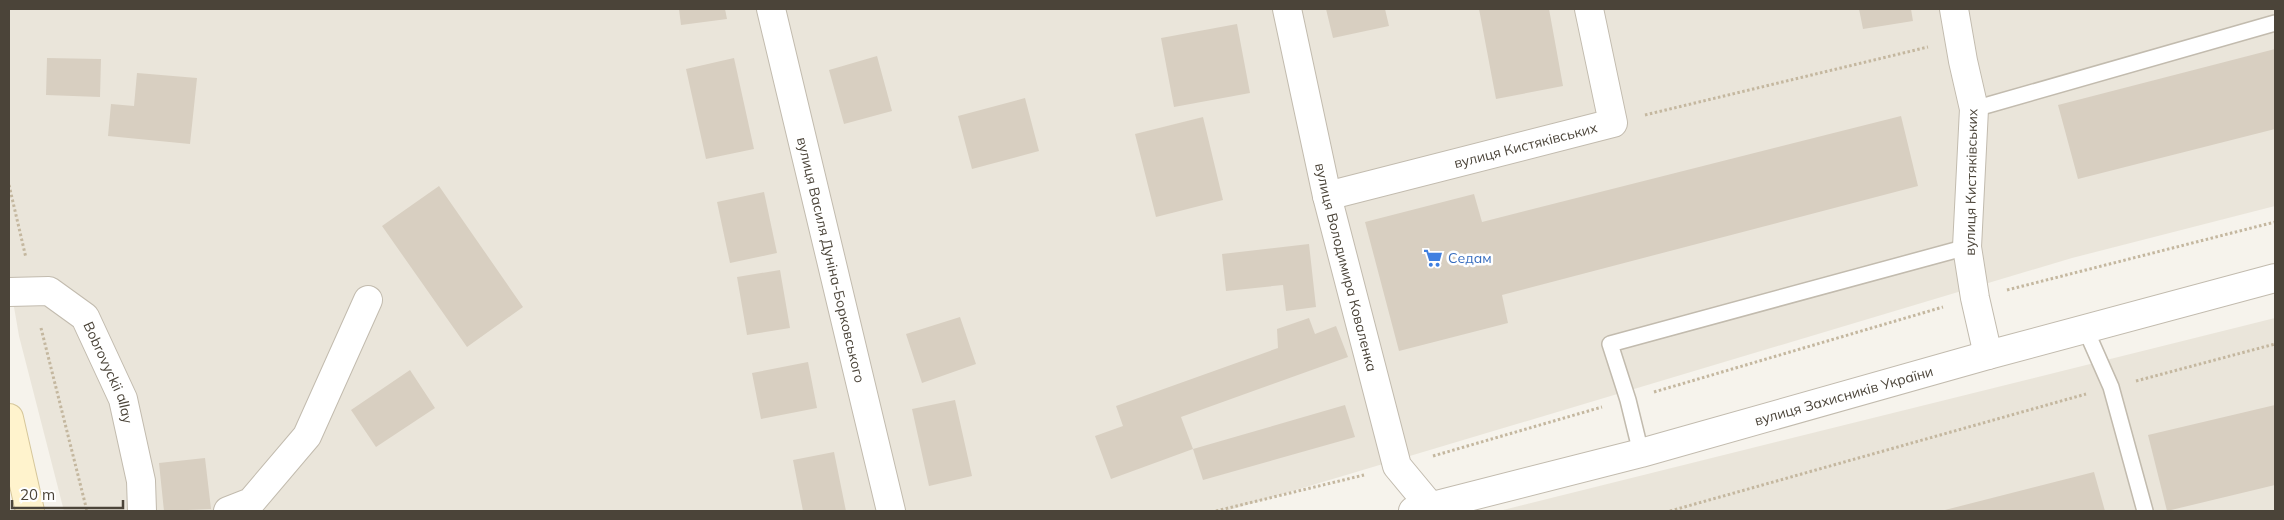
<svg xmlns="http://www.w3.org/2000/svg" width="2284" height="520" viewBox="0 0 2284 520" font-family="Mulish,sans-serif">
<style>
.residential{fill:#eae5da}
.building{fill:#d8cfc1}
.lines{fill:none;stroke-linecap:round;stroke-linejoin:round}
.service-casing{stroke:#c2bbae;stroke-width:18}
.minor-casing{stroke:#c2bbae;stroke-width:30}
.tertiary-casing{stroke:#c2bbae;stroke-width:30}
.secondary-casing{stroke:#d6c79b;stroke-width:30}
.path{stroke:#c4b79f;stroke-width:3;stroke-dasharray:2.5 2.5;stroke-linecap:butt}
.service{stroke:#fff;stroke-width:15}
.minor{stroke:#fff;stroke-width:28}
.tertiary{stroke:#fff;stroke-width:28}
.secondary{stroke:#fff3cd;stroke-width:28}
.labels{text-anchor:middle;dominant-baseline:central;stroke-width:5;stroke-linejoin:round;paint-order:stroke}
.street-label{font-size:14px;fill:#4b4439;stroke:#fff}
.shop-label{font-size:14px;fill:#366cbe;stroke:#fff;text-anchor:start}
</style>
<rect width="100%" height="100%" fill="#f6f3ec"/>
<path class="residential" d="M9,9H2275V206L2072,258L1226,511H64L19,336L9,278Z
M2275,318V511H1499Z"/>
<path class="building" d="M679,9H725L727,19L681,25Z
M1326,9H1385L1389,26L1333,38Z
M1479,9H1549L1563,86L1496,99Z
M1859,9H1911L1913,21L1863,29Z
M1237,24L1250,93L1174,107L1161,38Z
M2275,49V129L2078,179L2058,105Z
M877,56L892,111L844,124L829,70Z
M47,58L101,59L100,97L46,95Z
M734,58L754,149L706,159L686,69Z
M137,73L197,78L190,144L108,136L111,104L134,106Z
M1025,98L1039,151L972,169L958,116Z
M1901,116L1918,186L1502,295L1508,323L1399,351L1365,222L1474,194L1482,222Z
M1203,117L1223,200L1156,217L1135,134Z
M439,186L523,307L467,347L382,226Z
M764,192L777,253L730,263L717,202Z
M1309,244L1316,307L1286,311L1283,285L1226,291L1222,254Z
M780,270L790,328L747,335L737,277Z
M960,317L976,364L922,383L906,334Z
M1309,318L1315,334L1336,326L1348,357L1181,417L1193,449L1111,479L1095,436L1123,426L1116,406L1278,348L1277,329Z
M808,362L817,408L761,419L752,373Z
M410,370L435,408L376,447L351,410Z
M955,400L972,476L929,486L912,409Z
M1345,405L1355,437L1203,480L1193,449Z
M2275,405V485L2167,511L2148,435Z
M834,452L846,511H803L793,460Z
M205,458L211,509L164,511L159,463Z
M2094,472L2105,511H1941Z"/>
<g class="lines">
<g class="service-casing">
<path id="service" d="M1974,109L2275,23
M2085,328L2111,387L2145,511
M1641,453L1628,400L1610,344L1967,247"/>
</g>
<g class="minor-casing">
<g id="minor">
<path id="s1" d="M771,9L891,511"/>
<path id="s2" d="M1287,9L1327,196L1397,466L1431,507"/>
<path d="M1954,9L1963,61L1974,109L1967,247L1975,298L1988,355"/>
<path id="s3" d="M1327,196L1613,123L1589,9"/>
<path id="s4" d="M9,292L49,291L85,317L123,399L141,481L142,511"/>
<path d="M228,511L251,502L307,436L368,300"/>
</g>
</g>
<g class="tertiary-casing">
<g id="tertiary">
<path id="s5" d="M1413,511L1641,453L1988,355L2275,278"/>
</g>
</g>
<g class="secondary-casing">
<path id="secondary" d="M9,418L30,511"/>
</g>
<path class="path" d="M1645,115L1928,47
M9,185L26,258
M2007,290L2275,222
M41,328L87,511
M2136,381L2275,344
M1654,392L1943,307
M1433,456L1602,407
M1216,511L1364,475
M1670,511L2086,394"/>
<use href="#service" class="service"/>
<use href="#minor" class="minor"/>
<use href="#tertiary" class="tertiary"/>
<use href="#secondary" class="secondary"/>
</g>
<defs>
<g id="supermarket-bare" transform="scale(1.5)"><path d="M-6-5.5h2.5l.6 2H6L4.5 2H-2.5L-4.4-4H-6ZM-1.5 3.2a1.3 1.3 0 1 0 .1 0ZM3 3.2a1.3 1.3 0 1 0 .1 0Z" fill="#3f7fe0" stroke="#fff" stroke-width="2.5" paint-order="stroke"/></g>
</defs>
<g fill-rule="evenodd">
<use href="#supermarket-bare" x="1433" y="258"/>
</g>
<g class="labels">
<g class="street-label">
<text stroke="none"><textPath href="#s3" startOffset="205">вулиця Кистяківських</textPath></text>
<text transform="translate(1971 182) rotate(-89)">вулиця Кистяківських</text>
<text stroke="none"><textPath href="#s1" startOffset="258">вулиця Василя Дуніна-Борковського</textPath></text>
<text stroke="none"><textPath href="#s2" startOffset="265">вулиця Володимира Коваленка</textPath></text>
<text stroke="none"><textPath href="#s4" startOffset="145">Bobrovyckii allay</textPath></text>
<text stroke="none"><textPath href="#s5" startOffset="446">вулиця Захисників України</textPath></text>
</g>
<g class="shop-label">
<text x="1448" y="258">Седам</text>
</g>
</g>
<rect width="2284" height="520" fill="none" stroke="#4b4439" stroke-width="20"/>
<path d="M12 500v8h111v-8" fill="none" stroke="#4b4439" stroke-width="2.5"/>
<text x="20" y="500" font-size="15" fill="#4b4439" stroke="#ffffff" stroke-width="4" paint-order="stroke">20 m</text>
</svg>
